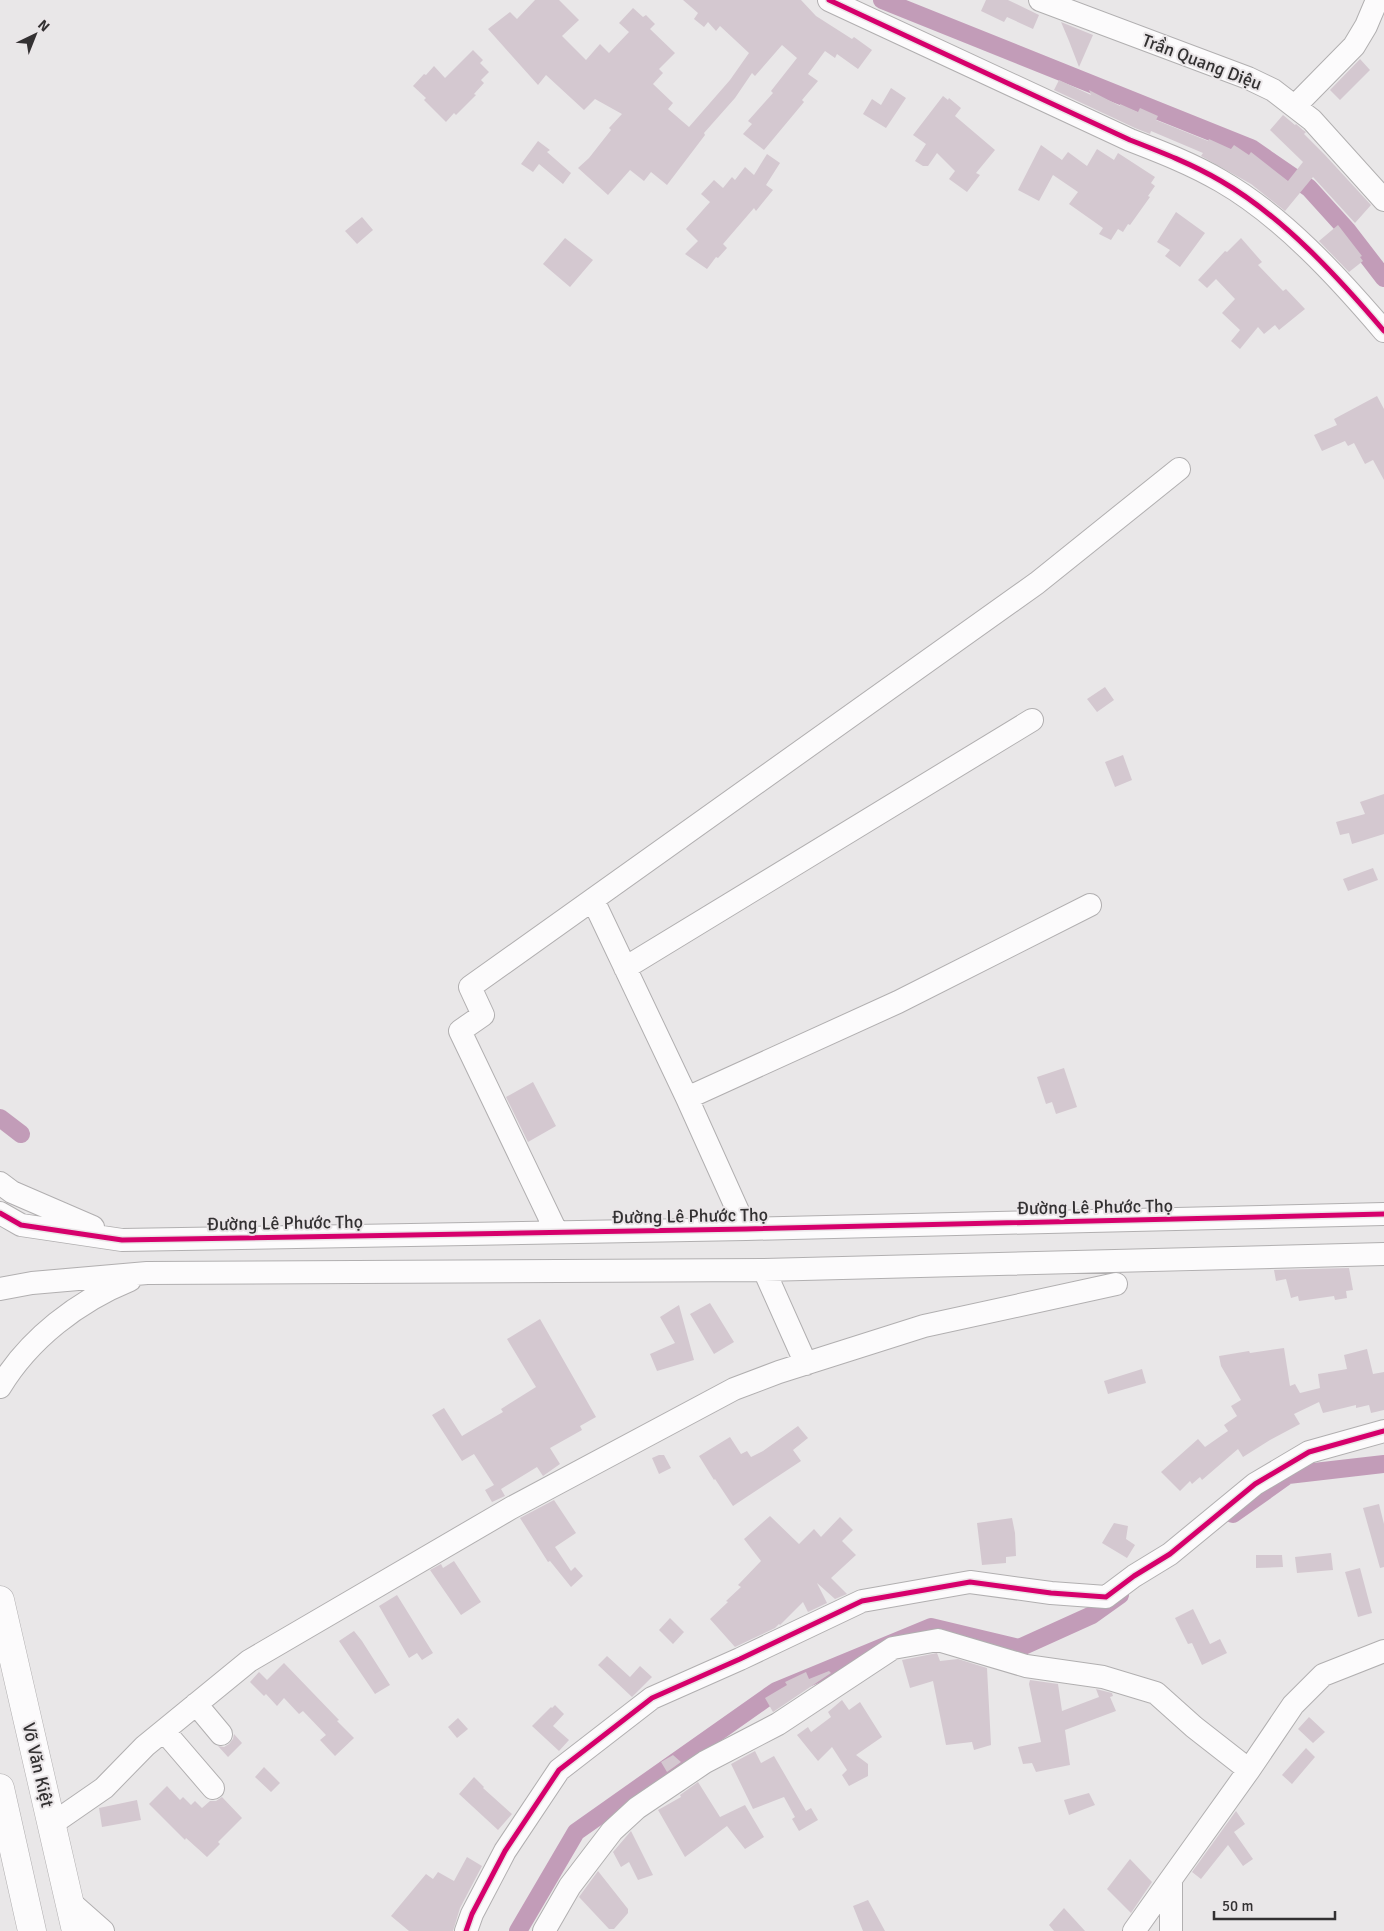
<svg xmlns="http://www.w3.org/2000/svg" width="1384" height="1931" viewBox="0 0 1384 1931" font-family="Signika,sans-serif">
<style>
.lines{fill:none;stroke-linecap:round;stroke-linejoin:round}
.canal{stroke:#c29cb8;stroke-width:18}
.building{fill:#d4c8d0}
.minor-casing{stroke:#b1afb0;stroke-width:24}
.major-casing{stroke:#b1afb0;stroke-width:29}
.minor{stroke:#fcfbfc;stroke-width:22}
.major{stroke:#fcfbfc;stroke-width:28}
.cycleway-casing{stroke:#eae6e8;stroke-width:8}
.cycleway{stroke:#d6006c;stroke-width:5}
.labels{text-anchor:middle;dominant-baseline:central;stroke-width:4;stroke-linejoin:round;paint-order:stroke}
.street-label{font-size:18px;fill:#333132;stroke:#eae6e8}
</style>
<rect width="100%" height="100%" fill="#e9e7e8"/>
<g class="lines">
<path class="canal" d="M882,0L1251,148L1309,188L1347,230L1384,278
M0,1118L21,1134
M1233,1514L1288,1475L1384,1464
M518,1931L576,1832L776,1691L931,1627L1019,1648L1092,1615L1120,1595"/>
</g>
<path class="building" d="M535,0H559L579,20L562,36L586,60L600,44L609,53L629,32L619,23L633,8L643,17L646,15L655,24L650,29L675,53L659,69L663,73L653,84L673,103L668,109L689,127L730,80L749,53L720,26L716,31L708,22L704,27L694,19L698,13L683,0H801L816,16L852,39L854,37L872,50L858,69L837,54L835,58L825,51L808,74L818,81L802,100L804,102L764,150L743,134L752,124L748,121L773,93L771,91L797,58L782,45L755,76L752,73L735,98L704,133L705,135L667,185L651,172L644,181L630,170L608,195L578,168L589,158L611,130L609,128L622,114L595,99L584,110L546,75L538,85L488,29L510,12L517,19Z
M986,0H1008L1039,15L1033,29L1007,17L1004,22L981,11Z
M1061,22L1093,35L1079,67L1069,41Z
M473,50L483,60L480,63L489,72L481,80L484,83L474,94L476,95L456,115L454,113L446,122L424,100L426,98L413,86L424,74L426,75L434,66L445,78Z
M1360,59L1370,70L1340,100L1330,90Z
M1059,80L1091,95L1089,90L1120,106V104L1138,112L1140,108L1158,116L1156,120L1208,141L1209,139L1231,149L1234,145L1249,155L1251,152L1288,181L1303,162L1270,130L1283,115L1295,125L1296,124L1303,130L1306,132L1304,134L1325,155L1371,205L1355,223L1313,177L1285,211L1251,184L1201,156L1203,153L1151,131L1150,134L1135,128L1054,90Z
M891,88L906,98L886,128L863,114L872,99L881,105Z
M943,96L948,100L949,98L961,108L955,116L995,150L976,173L980,175L967,192L949,179L955,171L937,153L928,166H923L915,161L926,144L913,135Z
M538,141L550,150L547,152L571,173L563,184L539,164L533,172L521,164Z
M1041,145L1062,160L1068,152L1087,166L1097,149L1114,160L1118,153L1155,177L1151,183L1155,186L1148,196L1150,197L1130,225L1128,224L1123,232L1118,229L1111,240L1099,234L1103,228L1069,204L1078,192L1053,175L1039,201L1018,190Z
M767,154L780,163L766,185L773,190L756,211L754,208L723,244L727,248L718,258L716,257L707,269L685,254L698,241L686,229L710,202L701,194L714,180L723,188L732,177L735,180L745,167L754,175Z
M1176,212L1205,233L1180,267L1165,256L1170,250L1157,242Z
M362,217L373,230L357,244L345,231Z
M1338,225L1362,256L1360,257L1363,261L1349,272L1319,241Z
M565,238L593,260L570,287L543,264Z
M1241,238L1262,262L1258,265L1283,291L1286,289L1305,309L1279,330L1275,325L1264,334L1258,327L1240,349L1231,341L1240,330L1222,313L1235,299L1216,279L1207,288L1198,280L1225,251L1227,252Z
M1377,396L1384,409V480L1373,460L1365,464L1354,443L1348,446L1345,441L1322,451L1314,435L1337,425L1334,419Z
M1105,687L1114,700L1097,712L1087,699Z
M1123,755L1132,780L1115,787L1105,762Z
M1384,794V834L1352,844L1349,833L1340,835L1336,822L1365,814L1360,802Z
M1373,868L1378,880L1348,891L1343,879Z
M1064,1068L1077,1107L1056,1114L1052,1102L1046,1104L1037,1077Z
M533,1082L556,1126L528,1142L506,1097Z
M1349,1268L1353,1290L1346,1291L1347,1298L1335,1300L1334,1296L1299,1301L1298,1296L1291,1298L1286,1279L1276,1281L1274,1270Z
M710,1303L734,1342L714,1354L690,1314Z
M679,1305L694,1360L657,1371L650,1354L675,1343L660,1317Z
M540,1319L596,1417L580,1426L582,1430L550,1448L560,1464L543,1476L537,1467L501,1489L505,1496L492,1502L485,1490L494,1485L474,1454L462,1461L432,1415L444,1408L462,1436L503,1412L501,1409L536,1387L507,1339Z
M1284,1348L1290,1386L1295,1384L1300,1393L1320,1388L1318,1374L1347,1369L1344,1355L1367,1349L1373,1374L1384,1372V1410L1371,1413L1369,1405L1356,1408V1405L1323,1413L1319,1402L1294,1414L1300,1424L1270,1440L1243,1457L1238,1449L1202,1480L1200,1477L1192,1484L1190,1481L1180,1491L1161,1472L1198,1439L1205,1447L1228,1431L1224,1425L1237,1416L1231,1406L1241,1400L1221,1366L1219,1356L1249,1351L1250,1353Z
M1142,1369L1146,1383L1108,1394L1104,1381Z
M798,1426L808,1438L793,1450L801,1461L733,1506L715,1479L714,1480L699,1456L730,1437L741,1454L747,1451L751,1457L763,1451Z
M659,1455H664L671,1468L659,1474L652,1458Z
M554,1500L576,1533L555,1547L571,1571L575,1567L583,1576L571,1587L550,1561L548,1562L520,1518Z
M1379,1504L1384,1524V1567L1380,1568L1363,1508Z
M770,1516L799,1544L814,1529L821,1537L840,1517L853,1530L842,1541L856,1555L831,1578L847,1594L835,1599L817,1583L827,1603L808,1612L803,1602L780,1625L779,1624L775,1628L735,1647L710,1619L728,1602L726,1601L741,1587L738,1585L761,1561L744,1539Z
M1012,1518L1015,1533L1016,1556L1006,1557V1563L982,1565L977,1523Z
M1114,1523L1128,1526L1126,1539L1135,1545L1127,1558L1102,1543Z
M1331,1553L1333,1570L1297,1573L1295,1557Z
M1256,1555H1282L1283,1567L1256,1568Z
M454,1561L481,1602L461,1615L430,1570L441,1564L443,1568Z
M1360,1568L1372,1613L1358,1617L1345,1572Z
M397,1595L433,1653L422,1660L417,1653L409,1658L379,1606Z
M1193,1609L1210,1644L1220,1639L1227,1653L1202,1665L1192,1643L1188,1644L1175,1618Z
M670,1618L684,1632L673,1644L659,1630Z
M354,1631L362,1641L390,1685L375,1694L339,1641Z
M937,1653L940,1661L958,1659L987,1668L991,1745L974,1750L972,1742L946,1745L933,1681L910,1688L902,1660Z
M607,1656L630,1677L640,1666L652,1677L632,1697L598,1665Z
M284,1663L339,1720L337,1721L354,1738L335,1756L320,1740L326,1735L303,1711L299,1714L284,1698L277,1706L266,1694L264,1696L250,1682L259,1672L267,1680Z
M829,1671L831,1673L773,1712L765,1698L787,1685L785,1682L806,1672L809,1679Z
M1030,1680L1058,1684L1062,1711L1099,1697L1096,1689L1112,1693L1113,1696L1110,1697L1116,1711L1065,1730L1070,1765L1036,1772L1032,1763L1023,1764L1018,1747L1041,1742L1029,1684Z
M842,1700L849,1710L860,1702L882,1737L856,1755L868,1764V1776L849,1786L842,1775L847,1770L832,1747L818,1761L797,1735L808,1727L811,1732L831,1717L828,1712Z
M555,1705L564,1714L553,1726L569,1740L559,1751L532,1726L551,1707L552,1708Z
M1309,1717L1325,1732L1313,1743L1298,1729Z
M458,1718L468,1729L457,1738L448,1727Z
M234,1734L242,1743L228,1757L218,1746L224,1747L229,1744L233,1739Z
M1306,1748L1315,1757L1292,1784L1282,1775Z
M755,1751L761,1763L774,1756L806,1811L811,1808L818,1820L799,1831L792,1819L795,1817L784,1797L753,1809L731,1764Z
M673,1755L681,1762L667,1772L661,1762Z
M264,1767L280,1783L271,1792L255,1777Z
M474,1777L484,1787L483,1788L512,1814L498,1830L459,1794Z
M698,1782L720,1817L745,1805L764,1837L745,1849L727,1826L685,1857L658,1810L681,1797L680,1795Z
M167,1786L180,1800L183,1797L191,1805L195,1801L202,1808L210,1801H216L222,1797L242,1818L218,1842L220,1844L207,1857L186,1838L185,1840L149,1804Z
M1089,1793L1095,1805L1069,1815L1064,1800Z
M137,1800L141,1820L102,1827L99,1808Z
M1236,1811L1245,1824L1234,1832L1253,1859L1243,1866L1228,1845L1201,1879L1192,1872Z
M631,1831L653,1875L638,1880L629,1862L621,1867L613,1852Z
M467,1857L482,1866L460,1908L453,1931H409L391,1916L426,1874L433,1879L438,1872L454,1881Z
M1130,1859L1152,1882L1131,1913L1107,1889Z
M598,1871L628,1909V1913L614,1929H609L579,1897Z
M868,1900L885,1931H863L853,1906Z
M1064,1908L1085,1931H1054L1049,1925Z"/>
<g class="lines">
<g class="minor-casing">
<path id="minor" d="M829,0L1130,140C1161,152 1192,164 1221,181C1282,216 1338,277 1384,331
M1040,0L1248,78L1273,90L1312,120L1384,200
M1295,106L1354,46L1366,26L1377,0
M593,900L687,1098L746,1229
M625,968L1032,720
M687,1098L898,1002L1090,905
M0,1183L12,1192L93,1227
M0,1213L21,1225L122,1240L746,1229L1384,1214
M556,1231L460,1031L483,1015L470,987L1037,583L1179,469
M764,1270L806,1364
M0,1289L32,1283L147,1273L764,1270L1384,1254
M0,1387C29,1339 78,1301 130,1280
M196,1704L221,1734
M164,1731L213,1788
M52,1824L104,1788L145,1746L249,1661L511,1508L734,1389L779,1372L924,1326L1116,1284
M69,1901L103,1931
M466,1931L472,1914L505,1851L559,1770L652,1698L740,1659L862,1601L970,1582L1051,1593L1106,1597L1134,1576L1170,1554L1255,1484L1309,1452L1384,1431
M544,1931L570,1886L612,1831L637,1808L705,1762L778,1724L893,1648L938,1640L1026,1666L1103,1677L1156,1693L1194,1727L1249,1770L1293,1705L1323,1675L1384,1651
M1134,1931L1171,1879
M1171,1931V1879L1249,1770"/>
</g>
<g class="major-casing">
<path id="major" d="M0,1600L76,1931
M0,1788L32,1931"/>
</g>
<use href="#minor" class="minor"/>
<use href="#major" class="major"/>
<g class="cycleway-casing">
<path id="cycleway" d="M829,0L1130,140C1161,152 1192,164 1221,181C1282,216 1338,277 1384,331
M0,1213L21,1225L122,1240L746,1229L1384,1214
M466,1931L472,1914L505,1851L559,1770L652,1698L740,1659L862,1601L970,1582L1051,1593L1106,1597L1134,1576L1170,1554L1255,1484L1309,1452L1384,1431"/>
</g>
<use href="#cycleway" class="cycleway"/>
</g>
<g class="labels">
<g class="street-label">
<text transform="translate(1202 62) rotate(21)">Trần Quang Diệu</text>
<text transform="translate(1095 1207) rotate(-1)">Đường Lê Phước Thọ</text>
<text transform="translate(690 1216) rotate(-1)">Đường Lê Phước Thọ</text>
<text transform="translate(285 1223) rotate(-1)">Đường Lê Phước Thọ</text>
<text transform="translate(38 1765) rotate(77)">Võ Văn Kiệt</text>
</g>
</g>
<g transform="translate(35 35) rotate(43)" stroke="#eae6e8" stroke-width="4" paint-order="stroke">
<path d="M0-4L9 19L0 12L-9 19Z" fill="#333132"/>
<text y="-8" font-size="14" font-weight="bold" text-anchor="middle" fill="#333132">N</text>
</g>
<path d="M1214 1911v8h121v-8" fill="none" stroke="#333132" stroke-width="2.5"/>
<text x="1222" y="1911" font-size="15" fill="#333132" stroke="#eae6e8" stroke-width="4" paint-order="stroke">50 m</text>
</svg>
